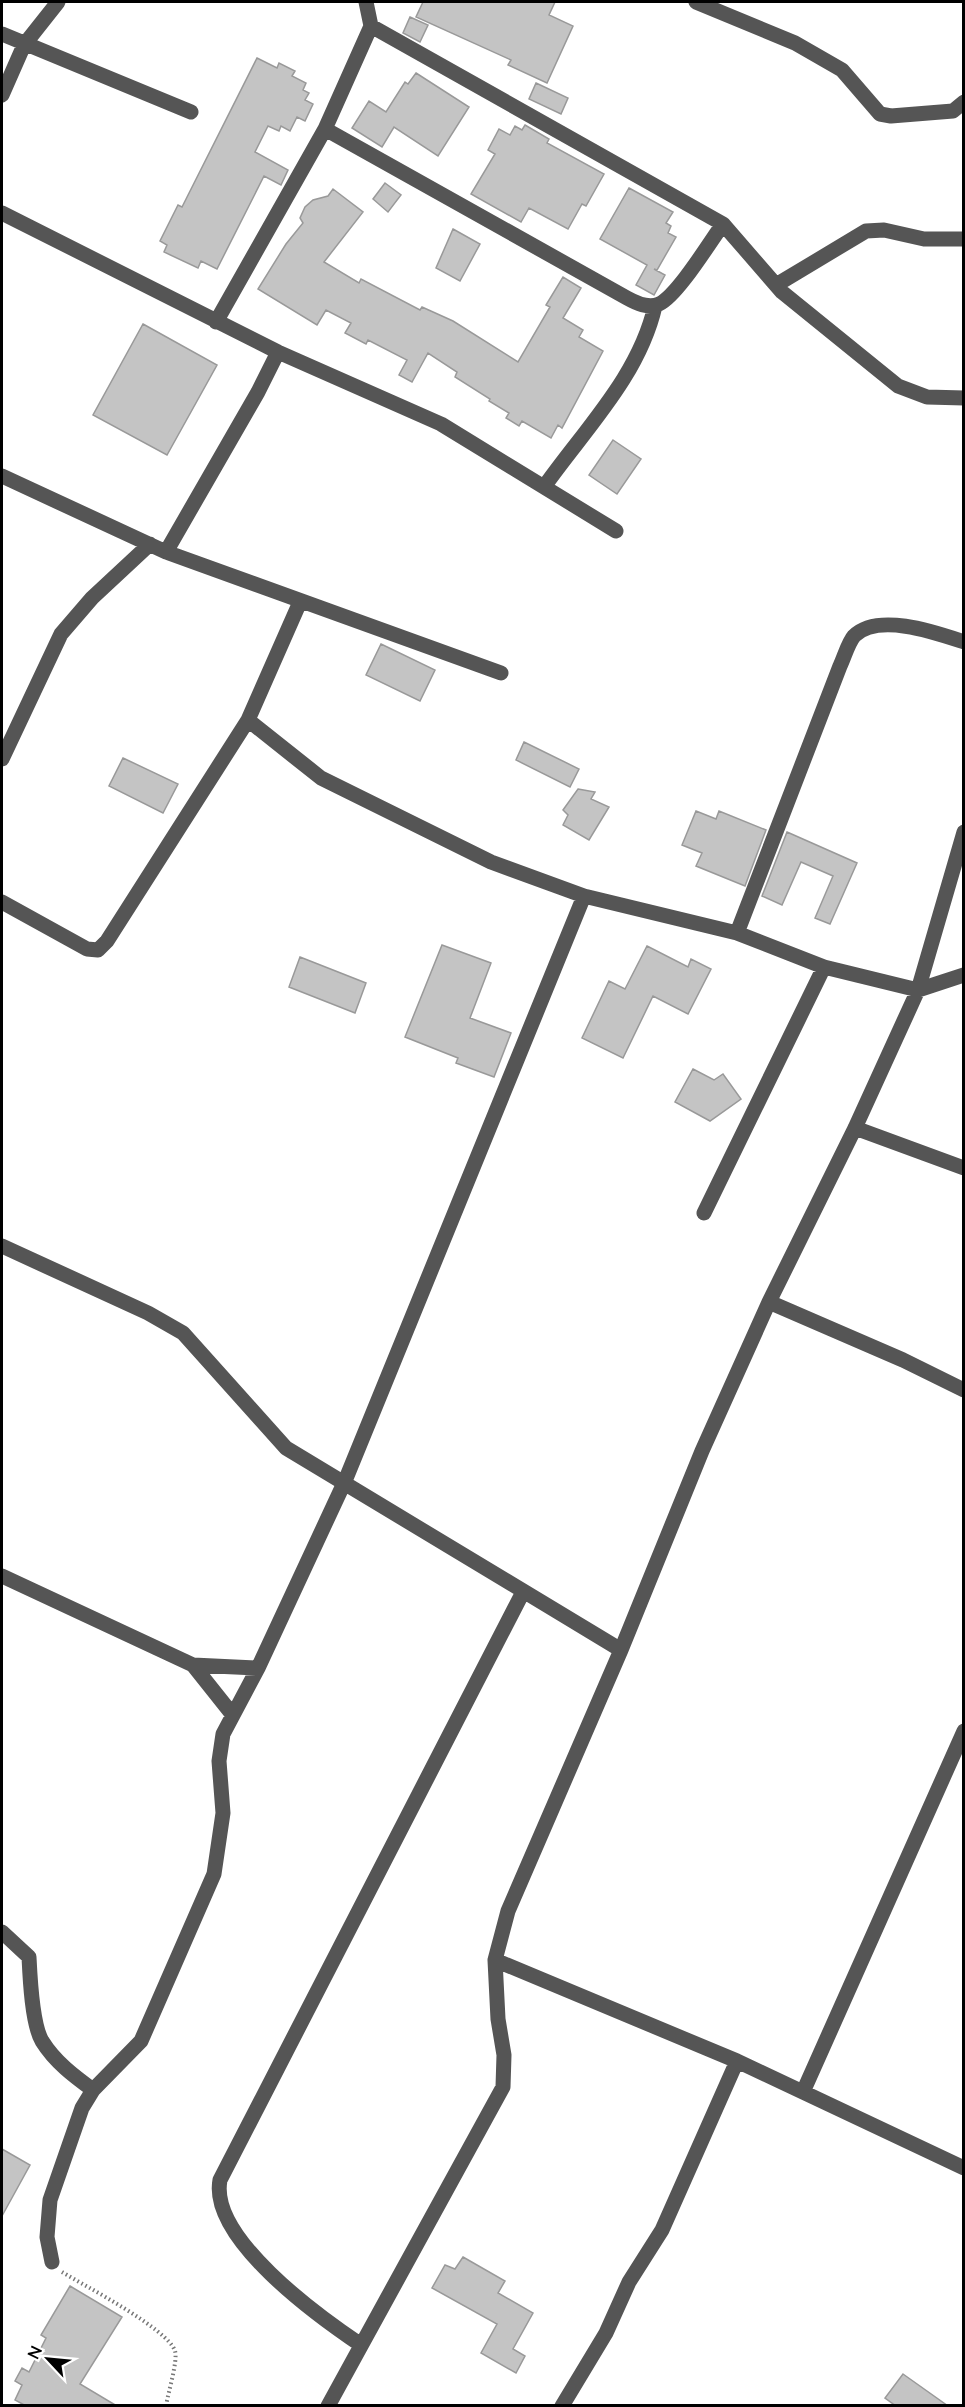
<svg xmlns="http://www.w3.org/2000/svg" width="965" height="2407" viewBox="0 0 965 2407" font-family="Lato,sans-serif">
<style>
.building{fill:#c4c4c4;stroke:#999;stroke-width:1.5}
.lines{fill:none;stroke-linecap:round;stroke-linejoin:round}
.path{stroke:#777;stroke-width:4;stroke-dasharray:1.5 3;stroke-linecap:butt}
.minor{stroke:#555;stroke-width:15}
</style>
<rect width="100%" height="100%" fill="#fff"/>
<path class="building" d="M423,2H555L549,15L573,26L547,83L508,65L511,60L416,17Z
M410,17L428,25L420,42L403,33Z
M257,58L277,68L279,63L295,71L292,76L306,83L303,90L309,93L305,100L313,104L305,121L297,117L290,131L281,126L279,131L268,126L255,152L288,170L281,185L264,176L217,269L201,261L198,268L164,252L167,245L160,241L178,205L182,207Z
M416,73L469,107L438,156L394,127L382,147L352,128L369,101L386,112L405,82L408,84Z
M536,83L568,98L561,114L529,99Z
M525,125L549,139L547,143L604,174L586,206L582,204L568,229L529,208L521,222L471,194L495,154L488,150L499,129L510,135L515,126L522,130Z
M385,183L401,195L388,212L373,199Z
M629,188L673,212L666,223L671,226L668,233L676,237L657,270L654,269L665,275L654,295L636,285L647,265L600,239Z
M333,189L363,212L324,262L359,283L361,279L420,310L422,307L453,321L518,362L550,307L546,305L563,277L581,288L563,318L583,330L579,337L603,351L562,428L558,425L551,438L522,421L519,426L506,418L509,413L489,401L490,399L455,377L457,372L428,353L412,382L399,375L407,360L368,340L366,344L345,333L351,323L326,310L317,325L258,289L286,244L303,223L300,218L305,207L313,200L328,196Z
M453,229L480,244L460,281L436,268Z
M143,324L217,365L167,455L93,415Z
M613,440L641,459L617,494L589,475Z
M381,644L435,670L420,701L366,675Z
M524,742L579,769L570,787L516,760Z
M123,758L178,784L163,813L109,786Z
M578,789L595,792L591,799L609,807L589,840L563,825L568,815L563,810Z
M696,811L716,819L719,811L766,830L745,886L696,866L702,853L682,845Z
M787,832L857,863L830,924L815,918L833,876L801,862L782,905L762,896Z
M442,945L491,963L470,1018L511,1033L494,1077L456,1063L458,1058L405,1037Z
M647,946L688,967L691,959L711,969L688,1014L653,996L623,1058L582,1038L609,981L625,989Z
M300,957L366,983L355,1013L289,987Z
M693,1069L714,1080L723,1074L741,1099L710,1121L675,1102Z
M2,2149L30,2165L2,2216Z
M463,2257L505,2281L498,2293L533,2313L513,2349L525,2356L516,2373L481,2353L497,2324L432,2288L445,2265L455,2269Z
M70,2286L122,2317L80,2384L117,2406H26L15,2400L22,2385L15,2381L22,2368L29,2372L46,2338L41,2335Z
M903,2374L948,2406H896L885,2398Z"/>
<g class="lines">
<path class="path" d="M62,2272C85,2286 168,2329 175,2351C178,2361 168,2393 166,2406"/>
<path class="minor" d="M366,2L371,26
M696,2L795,43L842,70L880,114L891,116L953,111L964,102
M2,34L191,112
M2,95L24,45L58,2
M325,129L627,298C636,303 648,309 659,304C677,296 710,242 723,224
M2,213L278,352L441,424L616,531
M776,285L866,231L884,230L924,239H964
M216,322L325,129L371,26L723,224L782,292L898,386L927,397L964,398
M2,476L166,552L501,673
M544,487C585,429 639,376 655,306
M166,552L258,392L278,352
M300,602L248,720L321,778L491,862L584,896L737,933L824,967L918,990L964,975
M2,759L61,634L92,598L150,544
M2,902L87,949L98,950L107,941L248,720
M737,933L840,666C844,658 848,643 854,636C878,612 937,633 964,642
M855,1128L964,1168
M704,1213L824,967
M2,1246L148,1313L183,1333L286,1448L621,1650
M769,1302L903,1360L964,1390
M2,1576L193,1665L258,1668
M193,1665L232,1714
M2,1932L29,1957C30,1978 32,2024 42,2041C55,2062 74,2076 93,2090
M495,1960L737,2061L964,2168
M803,2092L964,1731
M52,2262L47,2237L50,2200L82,2108L93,2090L141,2041L214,1874L223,1813L219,1761L223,1734L258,1668L345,1481L584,896
M361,2345C318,2316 209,2238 220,2180L523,1592
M328,2406L503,2087L504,2055L498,2019L495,1960L508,1911L621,1650L702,1451L769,1302L855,1128L918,990L964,832
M562,2406L606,2333L629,2282L662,2230L737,2061"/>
</g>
<rect width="965" height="2407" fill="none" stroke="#000000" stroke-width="6"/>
<g transform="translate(48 2359) rotate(296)" stroke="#ffffff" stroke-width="4.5" paint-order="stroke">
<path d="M0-4.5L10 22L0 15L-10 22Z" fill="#000000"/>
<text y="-9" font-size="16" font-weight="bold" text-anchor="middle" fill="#000000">N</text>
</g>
</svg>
